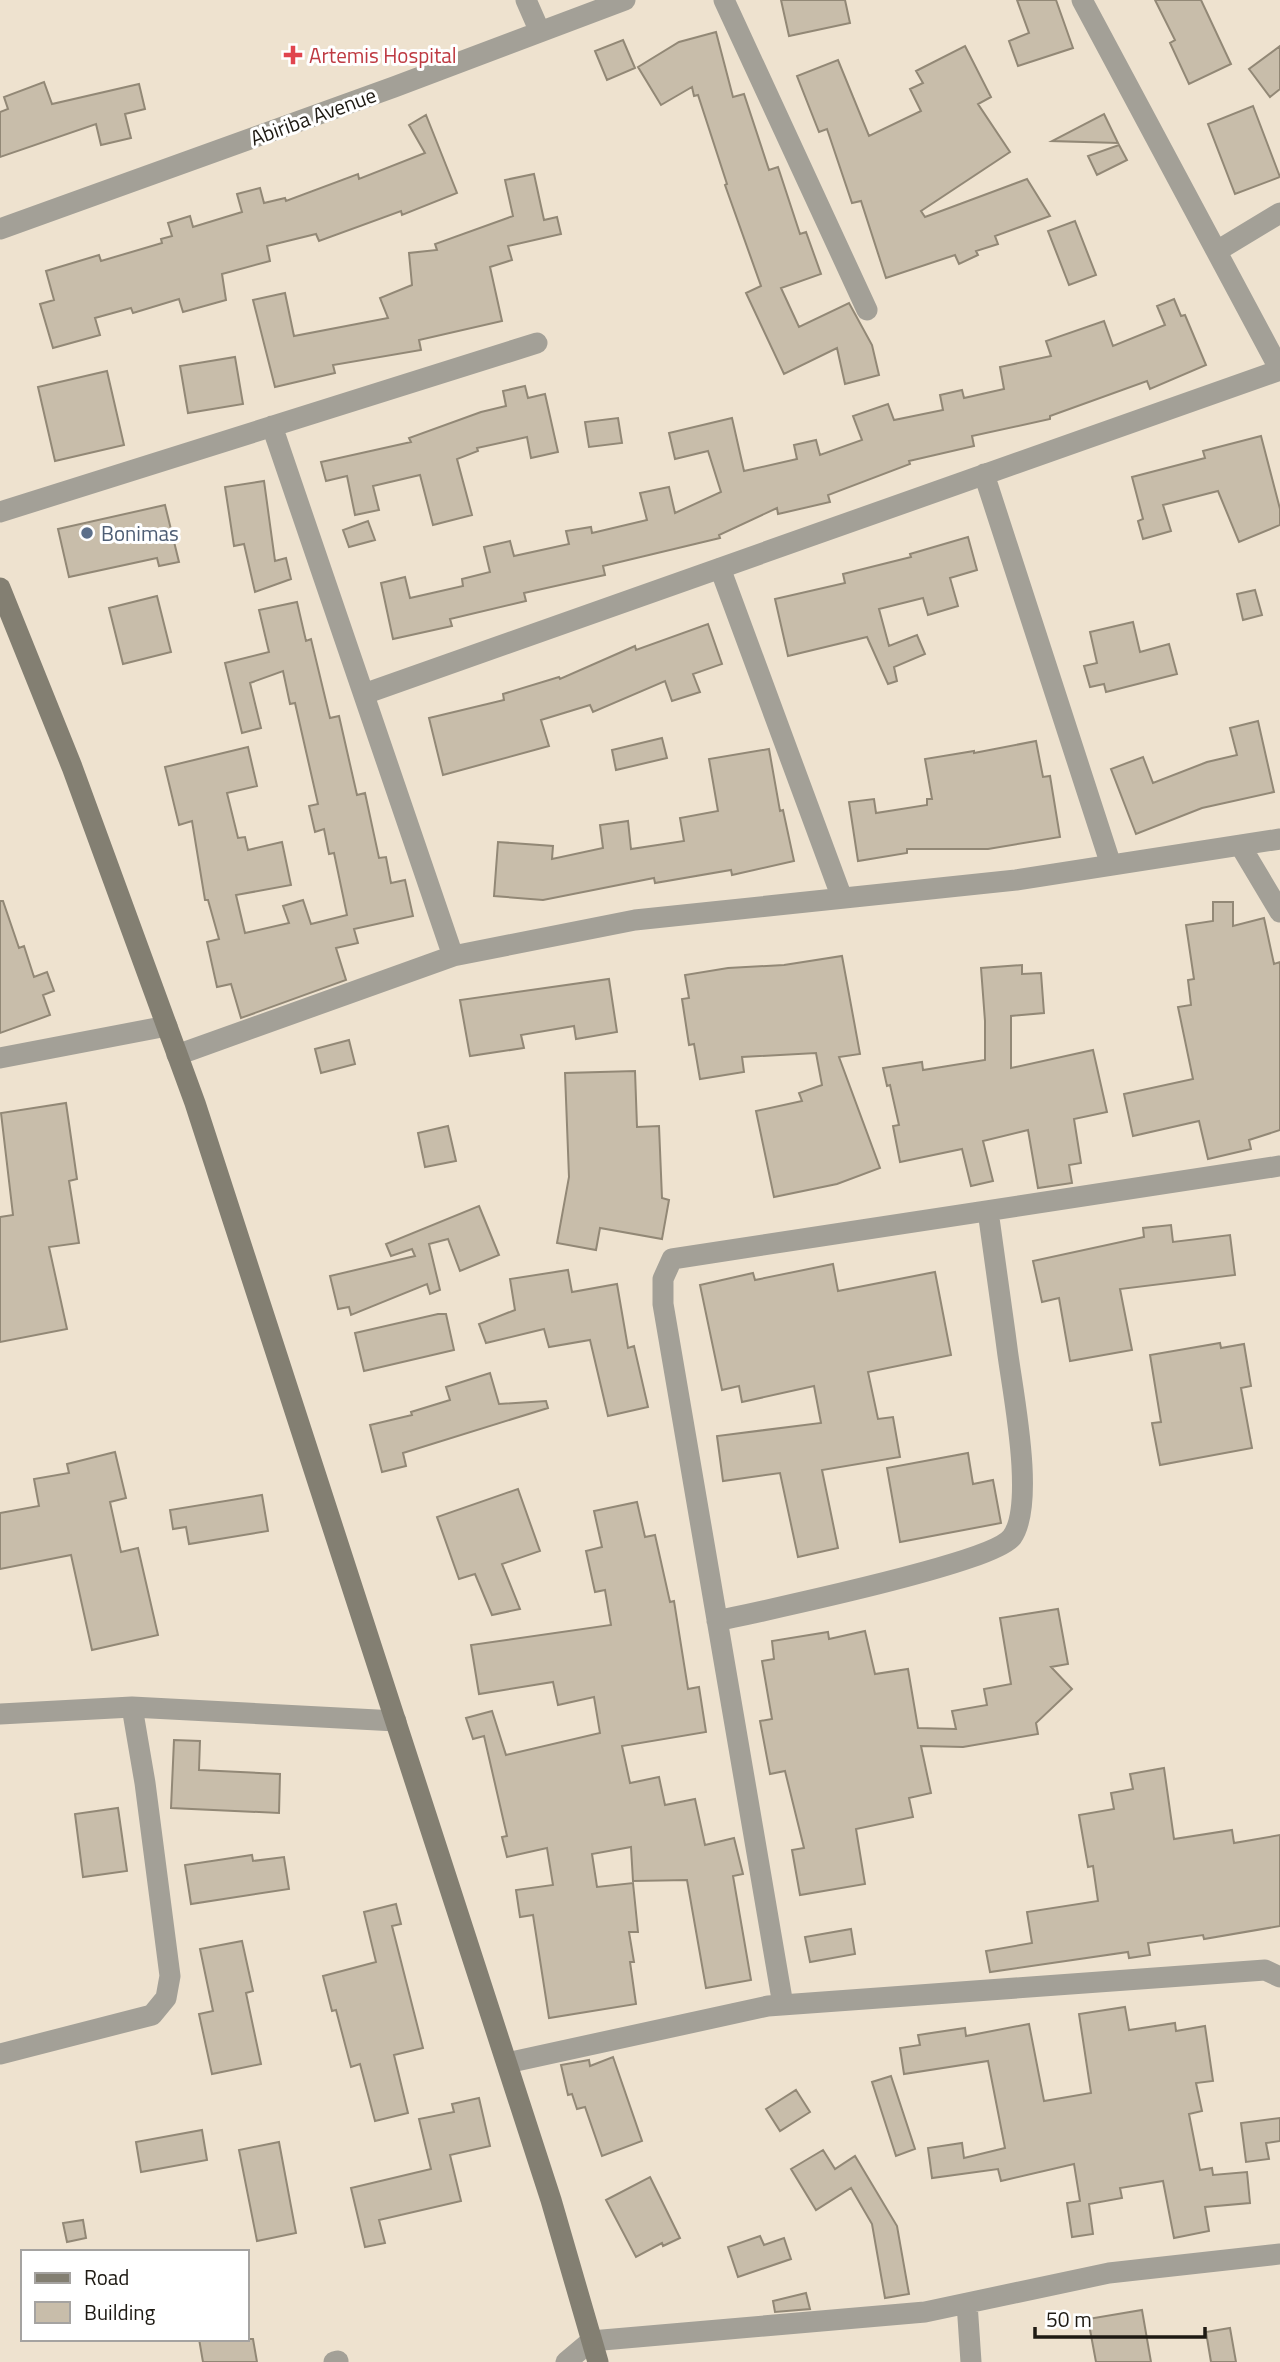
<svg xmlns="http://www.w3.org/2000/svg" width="1280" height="2362" viewBox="0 0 1280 2362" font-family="'Titillium Web',sans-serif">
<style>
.building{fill:#c8bdaa;stroke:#928876;stroke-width:2}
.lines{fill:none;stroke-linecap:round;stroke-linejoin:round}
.minor{stroke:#a3a097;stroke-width:21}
.secondary{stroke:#837f72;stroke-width:21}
.health-dot{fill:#e0444e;stroke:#fff;stroke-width:2.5}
.service-dot{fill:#5c6f8a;stroke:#fff;stroke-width:2.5}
.labels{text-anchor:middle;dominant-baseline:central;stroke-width:6;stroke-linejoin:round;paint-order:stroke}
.health-label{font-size:21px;fill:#be3a42;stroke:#fff;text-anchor:start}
.street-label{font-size:21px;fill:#1e1a13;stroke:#fff}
.service-label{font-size:21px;fill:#4e5e75;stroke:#fff;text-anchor:start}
</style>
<rect width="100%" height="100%" fill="#eee2cf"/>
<path class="building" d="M781,0H845L850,23L789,36Z
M1017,0H1056L1073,48L1018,66L1009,41L1029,33Z
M1155,0H1201L1231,64L1189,84L1170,43L1175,40Z
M716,32L733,97L744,94L769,170L778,167L800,234L806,232L821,274L781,288L799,327L849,303L872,345L879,375L845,384L837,348L784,374L746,293L761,286L725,185L727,184L698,95L694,96L692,87L661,105L638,67L679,42Z
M623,40L635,68L607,80L595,51Z
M965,46L991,97L978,104L1010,152L921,211L925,217L1027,179L1050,216L995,236L998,244L976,251L978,255L959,264L955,255L886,278L861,201L852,203L827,129L819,132L797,76L838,60L869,136L921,111L910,89L923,83L916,71Z
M1280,46V89L1270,97L1249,69Z
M44,82L52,104L139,84L145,109L125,114L131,138L101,145L96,124L0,157V112L8,109L4,97Z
M1253,106L1280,177L1235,194L1208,124Z
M1104,114L1118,143L1052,141Z
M426,115L457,193L402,215L401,211L319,241L316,234L267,246L270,261L222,274L226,300L183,312L179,299L133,313L131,308L95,318L100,335L53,348L40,304L54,300L46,271L99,255L101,261L162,243L161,239L172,236L168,223L190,216L193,227L242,212L237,194L260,188L264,203L285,198L286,201L358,174L359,179L425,153L409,125Z
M1119,145L1127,160L1097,175L1088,156Z
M534,174L544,220L557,217L561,234L508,246L512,260L490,267L502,321L419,340L421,350L333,365L335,373L275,387L253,300L285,293L294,336L388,318L380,298L412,285L409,253L437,250L435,244L513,216L505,180Z
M1075,221L1096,275L1069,285L1048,231Z
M1174,299L1181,316L1185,315L1206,365L1150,389L1147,381L1050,416V419L972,436L974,446L909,461L910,464L828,495L830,502L778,514L777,508L719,535L720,538L603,566L605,575L524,593L526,601L450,619L452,626L393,639L381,583L405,577L410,598L463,586L462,579L490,572L484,547L510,541L514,556L569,544L566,531L591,527L592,533L647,520L640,493L669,487L675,513L721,492L708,451L675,459L669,433L732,418L744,471L797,459L794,445L816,440L820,455L862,440L853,416L888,404L894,420L943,410L940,395L962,390L964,398L1004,389L1000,367L1051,356L1046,341L1104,321L1113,346L1165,325L1157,306Z
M235,357L243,404L188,413L180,366Z
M107,371L124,445L55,461L38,387Z
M525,386L528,398L545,394L558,452L531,458L527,437L477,448L478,451L457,459L472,515L433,525L420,475L373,486L379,510L355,515L347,476L326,481L321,462L411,442L409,438L481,412L506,406L503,391Z
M618,418L622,443L589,447L585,422Z
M1261,436L1280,509V525L1239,542L1218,491L1163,505L1171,531L1143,539L1138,521L1143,519L1132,477L1205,458L1203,451Z
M264,481L275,561L286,558L291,579L255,592L244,544L234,546L225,487Z
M165,505L179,562L159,566L157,558L69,577L58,529Z
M368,521L375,540L349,547L343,530Z
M968,537L977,570L950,578L958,606L928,615L923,598L879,609L889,646L917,635L925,654L894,667L897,681L888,684L867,637L788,656L775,599L845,583L843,574L911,557L910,554Z
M1255,590L1262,615L1243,620L1237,594Z
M157,596L171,652L123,664L109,608Z
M297,602L306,641L311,639L330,718L339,716L357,795L365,793L379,858L386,857L391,883L405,880L413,916L354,929L358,943L336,948L346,980L241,1018L231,984L217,987L207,942L219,939L208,900H205L192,821L179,825L165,767L248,747L257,786L227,793L238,838L245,837L248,850L282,842L291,885L236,895L245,933L289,923L283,906L303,900L311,924L347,915L334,853L329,854L324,829L315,832L309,806L318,804L295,703L290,704L283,671L250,683L261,728L242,733L225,663L269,652L259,610Z
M1133,622L1140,652L1169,644L1177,674L1106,692L1104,684L1090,687L1084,666L1097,663L1090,632Z
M708,624L722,664L693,674L700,692L672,701L665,681L593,712L590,705L541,720L549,746L443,775L429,718L504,700L503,694L559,677L560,679L635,646L636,650Z
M1258,721L1274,792L1202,808L1136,834L1111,769L1143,757L1153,783L1207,762L1237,755L1230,728Z
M662,738L667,758L616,770L612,750Z
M1036,741L1043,777L1050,776L1060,837L988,849H907V853L858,861L849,802L874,799L876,813L927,805V799H932L925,759L974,751V753Z
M769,749L780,811L783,810L794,861L732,875L731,870L655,883L654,878L543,900L494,896L498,842L553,846L552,859L603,848L600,825L628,821L631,849L684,841L680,818L718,811L709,759Z
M0,901H3L19,948L24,946L34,977L47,972L54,991L43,995L50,1015L0,1033Z
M1213,902H1233V926L1264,918L1274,964L1280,962V1130L1249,1140L1251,1149L1208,1159L1199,1121L1133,1136L1124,1094L1193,1079L1178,1007L1191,1005L1188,980L1194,979L1186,925L1213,921Z
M842,956L860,1054L839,1057L880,1168L837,1184L774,1197L756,1111L802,1101L799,1093L822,1085L816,1053L742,1057L744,1072L700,1079L694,1044L689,1045L682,999L689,998L685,975L728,968L784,965Z
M1022,965V974L1041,973L1044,1013L1011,1016V1068L1093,1050L1107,1112L1074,1119L1081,1163L1069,1165L1072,1183L1038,1188L1028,1130L983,1141L993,1181L971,1186L962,1149L900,1162L893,1126L899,1125L890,1085L887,1086L883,1068L922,1062L923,1070L985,1060V1021L981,968Z
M609,979L617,1032L576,1039L574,1026L521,1035L524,1048L470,1056L460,1000Z
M349,1040L355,1064L321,1073L315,1049Z
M635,1071L637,1127L659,1126L662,1198L669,1200L662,1239L600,1228L596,1250L557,1243L569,1177L565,1073Z
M66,1103L77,1179L69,1181L79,1243L49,1247L67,1329L0,1342V1217L13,1215L1,1113Z
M448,1126L456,1161L425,1167L418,1133Z
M479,1206L499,1255L460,1271L448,1239L429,1244L440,1290L430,1294L427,1284L351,1315L349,1307L338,1309L330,1276L415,1256L412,1249L391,1256L386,1244Z
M1171,1225L1173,1242L1230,1235L1235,1275L1120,1289L1132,1350L1070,1361L1059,1298L1042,1302L1033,1261L1144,1237L1143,1228Z
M833,1264L838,1291L935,1272L951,1355L868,1372L878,1419L893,1417L900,1457L822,1470L838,1548L798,1557L780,1473L723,1481L717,1436L821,1423L814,1386L742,1402L739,1386L722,1390L700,1285L753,1273L755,1280Z
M568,1270L572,1292L617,1284L628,1348L634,1346L648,1407L608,1416L590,1340L549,1347L544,1329L486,1343L479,1324L515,1310L510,1279Z
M438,1314H446L454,1350L364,1371L355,1333Z
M1220,1343L1221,1348L1244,1344L1251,1386L1241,1388L1252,1448L1160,1465L1152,1423L1161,1422L1150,1355Z
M490,1373L499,1404L546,1401L548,1408L403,1453L406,1466L382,1472L370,1425L412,1415L411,1412L450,1400L446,1387Z
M115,1452L126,1498L110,1502L121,1552L138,1548L158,1635L92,1650L71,1555L0,1569V1513L39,1506L34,1479L69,1473L67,1464Z
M968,1453L973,1484L993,1480L1001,1523L900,1542L887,1468Z
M518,1489L540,1551L502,1564L520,1609L492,1615L475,1574L459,1579L437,1517Z
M262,1495L268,1531L189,1544L186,1527L173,1529L170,1510Z
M637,1502L645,1537L655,1535L670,1602L674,1601L688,1689L699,1687L706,1732L622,1746L630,1783L659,1777L665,1805L695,1799L705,1845L734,1838L743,1874L733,1876L751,1980L706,1988L687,1880L633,1881L631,1847L592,1854L597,1887L633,1883L638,1932H629L634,1962H630L636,2004L549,2018L533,1915L520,1917L516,1890L553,1885L547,1848L507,1857L502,1837L507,1836L484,1736L473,1739L466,1718L492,1711L506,1755L600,1733L594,1697L558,1705L553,1682L479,1694L471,1645L611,1625L605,1590L595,1592L586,1551L602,1547L594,1511Z
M1058,1609L1068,1664L1051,1667L1072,1689L1036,1723L1038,1734L963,1747L921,1746L931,1793L909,1798L913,1817L856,1829L865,1884L800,1895L792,1850L804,1848L785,1771L770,1774L760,1721L772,1719L762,1661L774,1659L772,1641L828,1632L829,1639L865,1631L875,1674L908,1669L918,1728L956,1729L952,1711L987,1705L984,1689L1011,1684L1000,1618Z
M174,1740L200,1741L199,1770L280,1774L279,1813L171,1808Z
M1164,1768L1174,1839L1232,1830L1234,1843L1280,1835V1926L1204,1939L1203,1935L1148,1943L1150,1955L1129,1958L1128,1952L990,1972L986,1951L1032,1943L1027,1912L1098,1901L1093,1866L1088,1867L1079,1815L1114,1809L1111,1793L1133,1789L1130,1774Z
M118,1808L127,1871L83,1877L75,1814Z
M252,1855L253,1861L284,1857L289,1889L191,1904L185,1865Z
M396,1904L401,1924L392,1926L423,2048L394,2055L408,2113L375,2121L360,2064L351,2067L336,2010L332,2011L323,1976L376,1962L364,1912Z
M851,1929L855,1954L810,1962L805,1937Z
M242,1941L253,1991L246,1993L261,2064L212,2074L199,2014L213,2011L200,1949Z
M1125,2007L1129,2030L1175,2023L1176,2031L1205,2026L1213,2081L1196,2083L1202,2111L1189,2114L1200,2170L1212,2168L1213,2175L1247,2172L1250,2203L1205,2207L1209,2231L1174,2238L1163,2181L1120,2188L1122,2198L1089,2204L1093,2234L1072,2237L1067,2203L1080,2201L1074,2164L1001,2181L998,2169L932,2178L928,2148L962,2143L964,2158L1005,2148L988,2061L904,2074L900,2048L920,2045L918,2035L965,2028L966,2036L1029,2024L1044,2101L1091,2093L1079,2014Z
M613,2057L642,2141L602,2156L585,2107L577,2109L572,2094L568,2095L561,2065L589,2060L590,2066Z
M891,2076L915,2149L896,2156L872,2082Z
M796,2090L810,2112L780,2131L766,2109Z
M479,2098L490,2146L450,2155L461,2201L379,2220L385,2243L365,2247L351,2188L431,2169L419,2119L454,2112L452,2104Z
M1280,2118V2141L1266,2143L1269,2159L1246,2162L1241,2123Z
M202,2130L207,2160L141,2172L136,2142Z
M279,2142L296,2233L257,2241L239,2150Z
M823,2150L835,2169L855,2156L897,2226L909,2294L885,2298L872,2224L851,2188L816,2210L791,2169Z
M650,2177L680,2238L663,2246L662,2243L636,2257L606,2200Z
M83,2220L86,2238L67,2242L63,2223Z
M760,2236L764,2245L784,2238L791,2259L738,2277L728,2247Z
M806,2293L810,2309L775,2312L773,2301Z
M1142,2310L1151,2362H1096L1088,2319Z
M1230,2328L1236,2362H1211L1206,2332Z
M199,2339H253L257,2362H203Z"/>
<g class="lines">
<path class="minor" d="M526,0L540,32
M724,0L867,310
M1082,0L1280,370
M0,229L394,87L625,0
M1217,251L1280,213
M272,426L453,956
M984,474L1111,865
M0,512L537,343
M720,568L842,898
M364,694L1280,370
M1240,845L1280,912
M177,1055L453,956L635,920L1016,880L1280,839
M0,1058L167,1026
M717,1621C762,1611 993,1563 1012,1537C1036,1503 1012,1389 1007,1348C1001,1302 994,1256 988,1211
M0,1714L132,1707L396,1721
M783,2005L663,1304V1279L672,1259L1280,1166
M0,2054L152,2015L166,1998L170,1976L145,1783L132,1707
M507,2063L768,2006L1265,1970L1280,1977
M967,2303L971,2362
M334,2362L338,2361
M566,2362L591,2341L925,2312L1109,2273L1280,2254"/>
<path class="secondary" d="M0,588L72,767L195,1103L551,2200L598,2362"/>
</g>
<path class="health-dot" d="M289.5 44.5h7v7h7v7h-7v7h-7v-7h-7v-7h7z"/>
<circle class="service-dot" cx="87" cy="533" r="7"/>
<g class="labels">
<g class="health-label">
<text x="309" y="55">Artemis Hospital</text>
</g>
<g class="street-label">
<text transform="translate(313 116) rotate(-20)">Abiriba Avenue</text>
</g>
<g class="service-label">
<text x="101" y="533">Bonimas</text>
</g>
</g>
<rect x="21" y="2250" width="228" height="91" fill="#ffffff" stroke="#a5a3a1" stroke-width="2"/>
<rect x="35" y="2273" width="35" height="10" fill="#837f72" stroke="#a5a3a1" stroke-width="2"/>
<text x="84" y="2285" font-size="21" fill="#1e1a13">Road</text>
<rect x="35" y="2302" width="35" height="21" fill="#c8bdaa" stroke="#a5a3a1" stroke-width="2"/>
<text x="84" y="2320" font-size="21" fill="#1e1a13">Building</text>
<path d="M1035 2327v10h170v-10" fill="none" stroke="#1e1a13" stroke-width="3.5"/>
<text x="1046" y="2327" font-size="21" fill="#1e1a13" stroke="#ffffff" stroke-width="5" paint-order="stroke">50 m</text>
</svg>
